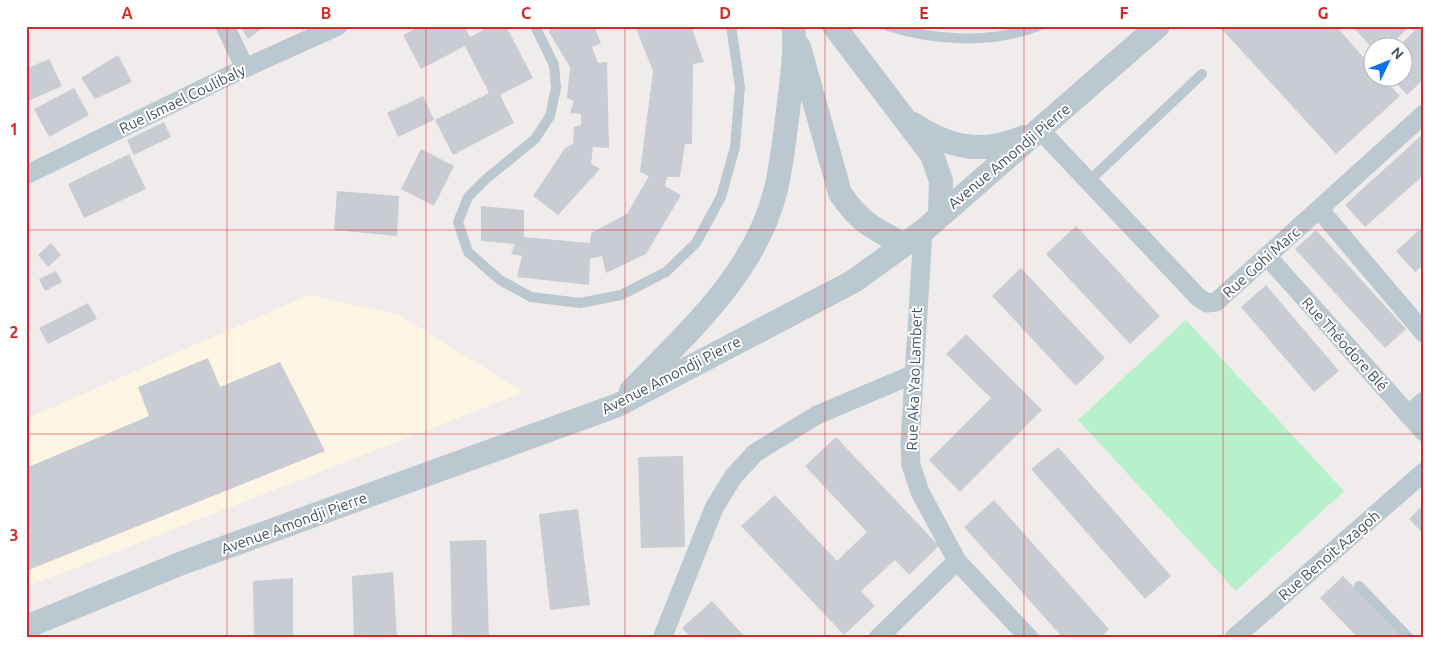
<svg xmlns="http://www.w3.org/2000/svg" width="1450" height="664" viewBox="0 0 1450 664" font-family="Ubuntu,sans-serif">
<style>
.commercial{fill:#fdf5e3}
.green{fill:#b7f1cc}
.building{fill:#c9ccd2}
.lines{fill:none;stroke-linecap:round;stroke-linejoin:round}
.service{stroke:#bcc8d0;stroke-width:10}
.minor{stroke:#bcc8d0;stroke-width:19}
.tertiary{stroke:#bcc8d0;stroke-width:24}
.grid{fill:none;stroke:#d62828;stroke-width:1;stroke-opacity:0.55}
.labels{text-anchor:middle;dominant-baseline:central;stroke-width:4;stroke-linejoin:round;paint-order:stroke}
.street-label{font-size:15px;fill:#44515b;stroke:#fff}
.neatline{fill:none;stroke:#d62828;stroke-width:2}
.grid-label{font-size:16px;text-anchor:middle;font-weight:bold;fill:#d62828}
</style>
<rect width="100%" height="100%" fill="#f0ecec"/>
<path class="commercial" d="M309,295L399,315L524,392L26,587V419Z"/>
<path class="green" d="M1186,320L1344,491L1236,591L1078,420Z"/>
<path class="building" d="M240,26H265L248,39Z
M421,26H464L470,37L491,26H506L533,78L500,95L514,123L453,155L435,120L489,93L465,46L421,69L403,35Z
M552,26H594L601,43L592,47L598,63L607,62L609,148L593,147L591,164L600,169L558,215L533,196L565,148L573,144L574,127L581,125V114L570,113L574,101L567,98L570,67L549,32Z
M635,26H682L683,28L691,26L704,62L693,64L692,144H685L680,177H667L665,186L681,195L646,254L606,273L602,256L590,259L589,285L517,277L522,256L511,254L515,244L481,241V206L524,210V237L590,243L591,233L627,214L649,176L640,172L653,71Z
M1219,26H1336L1372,67V78H1383L1400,96L1336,154Z
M1352,26H1410L1387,48H1372Z
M1419,26H1424V79L1407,95L1391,78H1402V48H1397Z
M118,55L132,82L95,99L81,78Z
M49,59L62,86L26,102V69Z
M74,88L89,115L49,137L34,109Z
M423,96L434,120L398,137L387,113Z
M164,122L171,137L134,155L127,140Z
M1424,133V175L1365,227L1345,205Z
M421,149L454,166L434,206L401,189Z
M129,154L146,189L84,218L68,184Z
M337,191L399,196L397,236L334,230Z
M1076,226L1160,316L1130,344L1046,254Z
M1424,226V265L1415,272L1396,251Z
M1316,230L1406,329L1385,348L1295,249Z
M51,243L61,255L48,267L38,255Z
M1021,268L1105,358L1076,386L992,296Z
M56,271L62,282L45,291L39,279Z
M1266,285L1339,371L1314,392L1241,307Z
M88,303L97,319L48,344L39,328Z
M966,334L1042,410L960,492L929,460L991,398L946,354Z
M208,358L220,387L280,362L325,451L26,571V468L149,416L138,387Z
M836,437L939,546L909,575L895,560L861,591L875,606L844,635L741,526L775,495L837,561L867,532L805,466Z
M1058,447L1171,576L1145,599L1031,469Z
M683,456L685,547L641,548L638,457Z
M994,500L1109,629L1100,638H1063L964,527Z
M1424,504V534L1409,519Z
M578,509L590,605L550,610L539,514Z
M486,540L489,638H452L450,541Z
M393,572L397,638H354L352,576Z
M1343,576L1403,638H1358L1320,598Z
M293,578V638H254L253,581Z
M712,601L746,638H691L682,628Z"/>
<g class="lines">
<path class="service" d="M535,26L554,65L556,88L550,116L535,139L486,179L468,197L458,222L468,252L500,280L531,297L580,303L621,295L666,272L696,243L721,197L735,147L740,87L731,26
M888,26C935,41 992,44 1038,26
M1088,182L1202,74
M1359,586L1409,638"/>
<path class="minor" d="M225,26L245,68
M1040,130L1198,297L1207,303L1216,302L1424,114
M26,175L245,68L338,26
M1319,209L1424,333
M923,231L910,443L911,465L920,492L957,561L1029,638
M1267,256L1424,432
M1408,415L1424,401
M663,636L714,508L733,477L755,453L817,415L914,374
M878,638L957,561
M1234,638L1424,472"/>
<path class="tertiary" d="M834,26L932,155L941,181L940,214
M799,47L840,193C859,222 873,228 903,244
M913,124C950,148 983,155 1024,137
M631,391C689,331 756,272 776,189C782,163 785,136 788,110C791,87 797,48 793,26
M26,627L182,563L618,405L854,281L923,231L1158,26"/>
</g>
<path class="grid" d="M227,26V638M426,26V638M625,26V638M825,26V638M1024,26V638M1223,26V638M26,230H1424M26,434H1424"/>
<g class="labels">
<g class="street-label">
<text transform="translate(182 99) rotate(-26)">Rue Ismael Coulibaly</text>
<text transform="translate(1009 156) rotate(-40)">Avenue Amondji Pierre</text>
<text transform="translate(1261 262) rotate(-42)">Rue Gohi Marc</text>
<text transform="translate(1345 344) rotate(48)">Rue Théodore Blé</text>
<text transform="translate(671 375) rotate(-27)">Avenue Amondji Pierre</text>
<text transform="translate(914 379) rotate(-88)">Rue Aka Yao Lambert</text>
<text transform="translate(294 523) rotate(-20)">Avenue Amondji Pierre</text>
<text transform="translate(1329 555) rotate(-41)">Rue Benoit Azagoh</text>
</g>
</g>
<rect width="1450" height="664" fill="none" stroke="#ffffff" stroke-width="55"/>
<g transform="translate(1388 62) rotate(47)"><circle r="24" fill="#ffffff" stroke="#b4b9bd"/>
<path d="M0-4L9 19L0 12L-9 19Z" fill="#0e73e9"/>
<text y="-8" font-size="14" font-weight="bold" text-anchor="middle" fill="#44515b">N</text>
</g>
<rect x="28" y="28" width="1394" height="608" class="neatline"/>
<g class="grid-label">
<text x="127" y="19">A</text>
<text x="326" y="19">B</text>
<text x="526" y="19">C</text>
<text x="725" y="19">D</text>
<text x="924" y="19">E</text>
<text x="1124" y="19">F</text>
<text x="1323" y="19">G</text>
<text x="14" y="135">1</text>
<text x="14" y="338">2</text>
<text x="14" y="541">3</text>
</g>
</svg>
